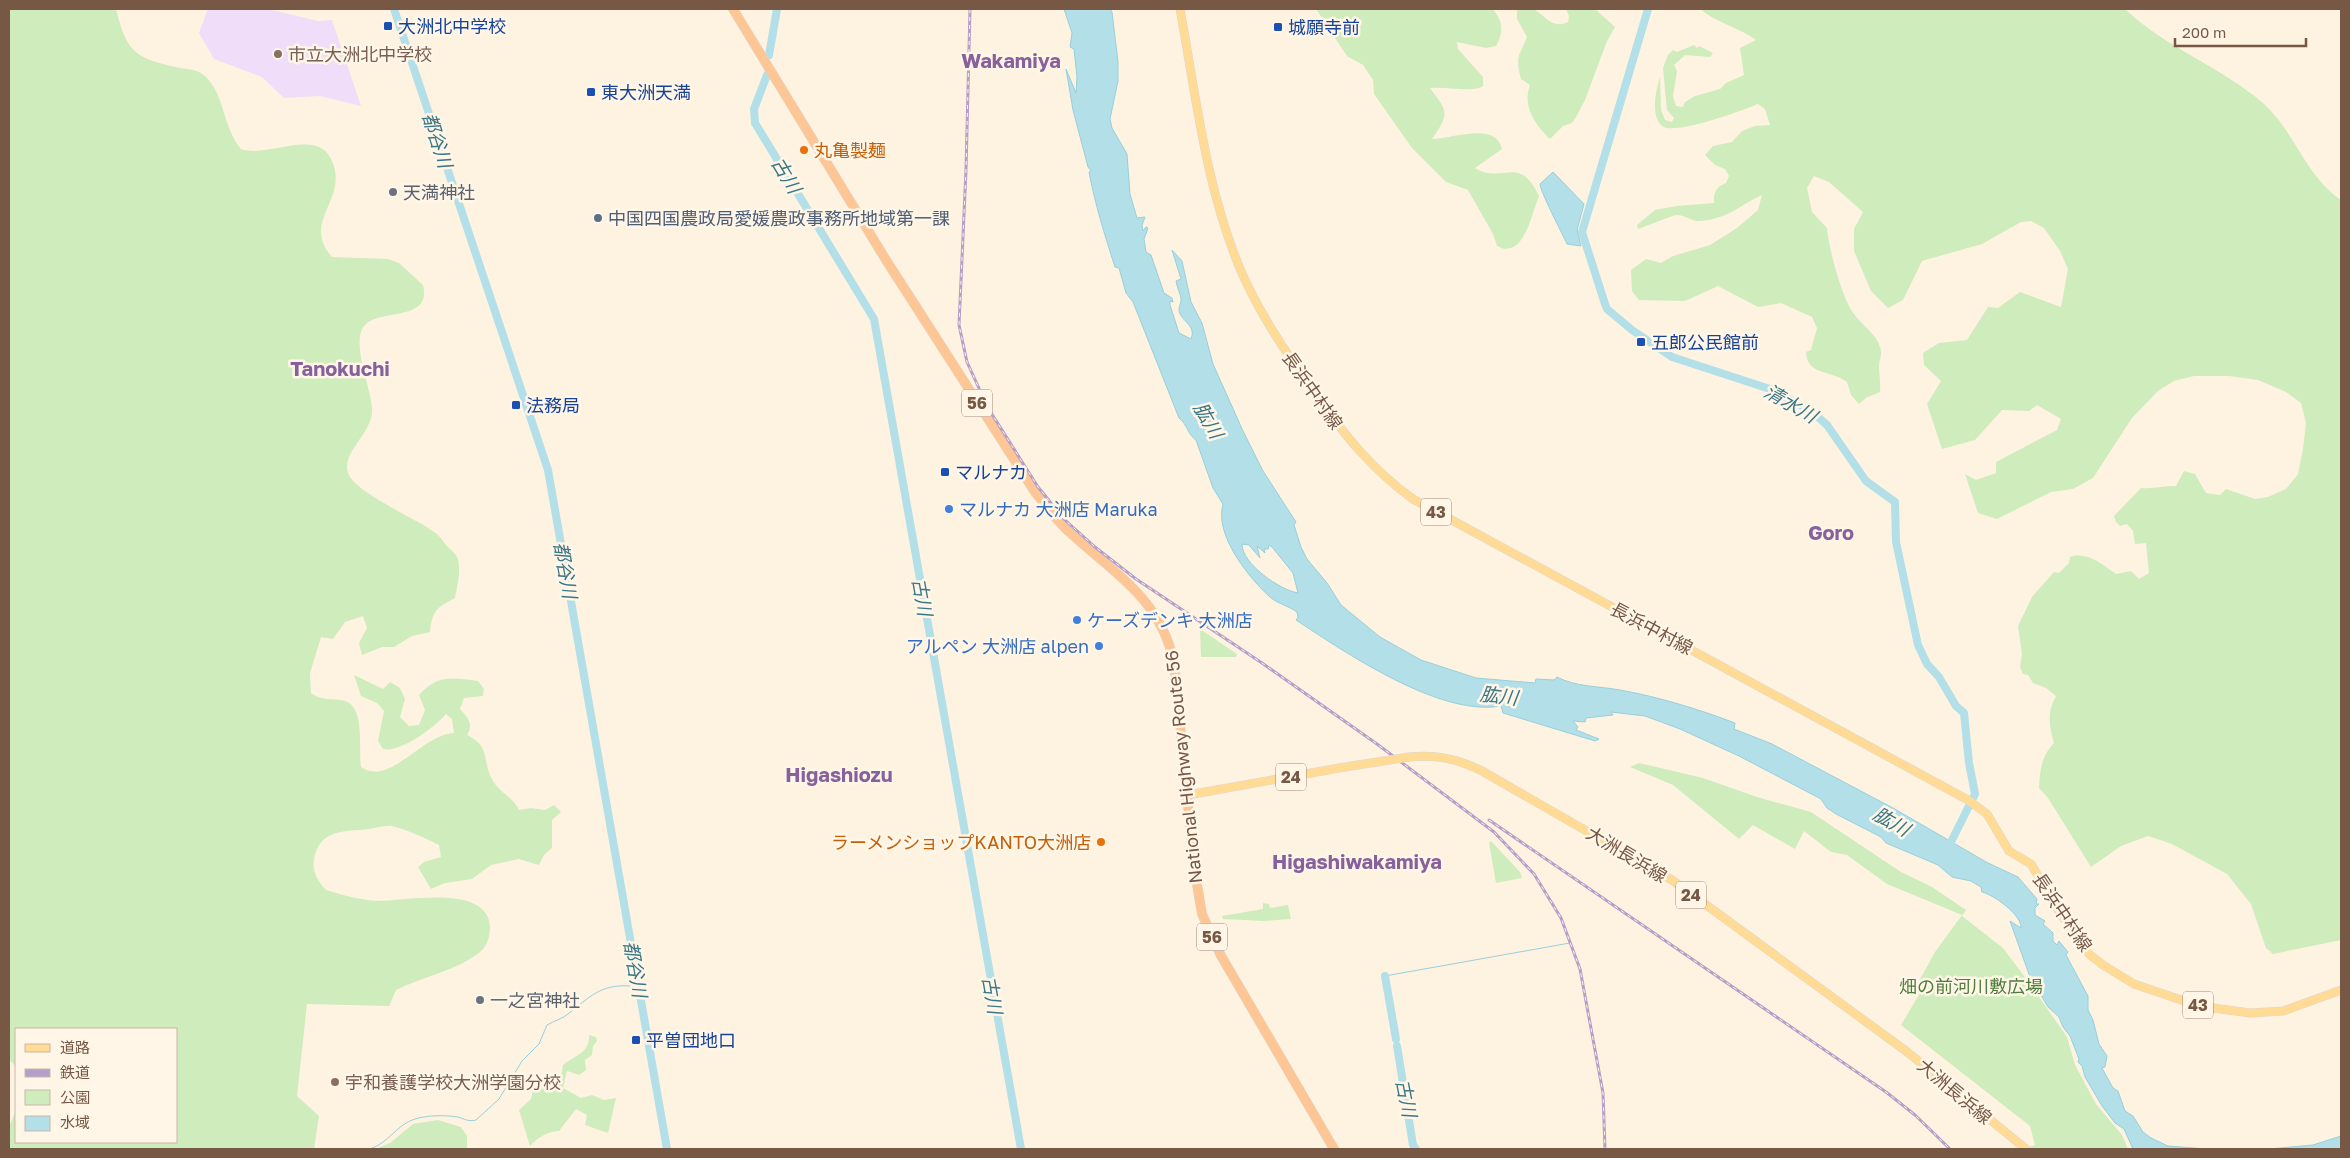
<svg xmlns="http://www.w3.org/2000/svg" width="2350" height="1158" viewBox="0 0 2350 1158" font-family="'Golos Text','Noto Sans JP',sans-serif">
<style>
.education{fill:#f0ddfa}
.green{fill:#cfecbd}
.water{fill:#b3dfe9;stroke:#98cfdb;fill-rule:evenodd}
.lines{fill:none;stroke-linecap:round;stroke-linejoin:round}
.stream{stroke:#98cfdb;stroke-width:1}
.river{stroke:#b3dfe9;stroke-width:8}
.primary-casing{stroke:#ded7d2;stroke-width:9}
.trunk-casing{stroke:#ded7d2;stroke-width:10}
.primary{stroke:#ffdb96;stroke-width:8}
.trunk{stroke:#fec694;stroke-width:9}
.rail-casing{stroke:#b59ec7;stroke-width:3}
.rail{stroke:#fff6e8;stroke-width:1;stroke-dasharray:4;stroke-linecap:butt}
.primary-bridge-casing{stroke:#ded7d2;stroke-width:9;stroke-linecap:butt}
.primary-bridge{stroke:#ffdb96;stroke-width:8}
.transit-dot{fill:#1a4fb4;stroke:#fff6e8;stroke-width:2}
.education-dot{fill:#8d6e63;stroke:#fff6e8;stroke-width:2}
.food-dot{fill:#e8710a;stroke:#fff6e8;stroke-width:2}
.worship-dot{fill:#6b7280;stroke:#fff6e8;stroke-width:2}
.service-dot{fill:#5c6f8a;stroke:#fff6e8;stroke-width:2}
.shop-dot{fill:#3f7fe0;stroke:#fff6e8;stroke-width:2}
.labels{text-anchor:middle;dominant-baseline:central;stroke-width:5;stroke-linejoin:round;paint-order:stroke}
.shield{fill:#fff6e8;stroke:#9f8776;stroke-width:1}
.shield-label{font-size:16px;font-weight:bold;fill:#765845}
.transit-label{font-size:18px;fill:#164399;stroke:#fff6e8;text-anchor:start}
.education-label{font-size:18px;fill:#785e54;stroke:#fff6e8;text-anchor:start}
.food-label{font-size:18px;fill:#c56008;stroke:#fff6e8;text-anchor:start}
.worship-label{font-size:18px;fill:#5b616d;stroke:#fff6e8;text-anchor:start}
.service-label{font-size:18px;fill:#4e5e75;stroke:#fff6e8;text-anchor:start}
.street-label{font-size:18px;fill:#765845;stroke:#fff6e8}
.shop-label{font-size:18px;fill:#366cbe;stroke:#fff6e8;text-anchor:start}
.park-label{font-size:18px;fill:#4e7d3c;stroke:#fff6e8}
.water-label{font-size:19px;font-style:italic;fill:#3b7785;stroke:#fff6e8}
.quarter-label{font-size:20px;font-weight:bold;fill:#88609b;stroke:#fff6e8}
</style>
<rect width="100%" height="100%" fill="#fef3e0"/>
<path class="education" d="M208,9H268L318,21L332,20L361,106L320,96L284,98L262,77L214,59L199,33Z"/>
<path class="green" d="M9,9H116C127,54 136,58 180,68C189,69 199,70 206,77C225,96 223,128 241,149C268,159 319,125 333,163C347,201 301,222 332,257L388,259L399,263L423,285C432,321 383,309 366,324C349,339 371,387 372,408C374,433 341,451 348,473C354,492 417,519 434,532C439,535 443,541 447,546C450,549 455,553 457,557C462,569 457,586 455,598C436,608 432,611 430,632L412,636L394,647H382L362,655L359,643L367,628L363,616L345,622L333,639L321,637L310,673L311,693C321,701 333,698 345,701C366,707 358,751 361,767C390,787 421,735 454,733L452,719L446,714C435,727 400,753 383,749L378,741L384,711L377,703L361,696L354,675L383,689L390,682L400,688L405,699L400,717L409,726L419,725L425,710L419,695C438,674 452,678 478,681L484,689L483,696L464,698L460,709C468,718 474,724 467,735C492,747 481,761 493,781C500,793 513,797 519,810L531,808L545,810L554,805L561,812L552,820V848L544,855L539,865L519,859L491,865L472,879L445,883L431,889L418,867L424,862L441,857L439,845C425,838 408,830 392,826C385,825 376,828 369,829C344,832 320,828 314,859C312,872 317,880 326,890C342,895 361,900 378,901C406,901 491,883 490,929C489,940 486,949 476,955C452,972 422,977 396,990L389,1006L307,1004L297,1096L319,1116L314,1149H9V1127L16,1110V1142H176V1029H16V1067L9,1059Z
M1316,9H1493C1503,22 1504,32 1496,46L1486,48L1457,42L1458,49L1483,77V86C1474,93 1445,86 1430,88C1448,112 1450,113 1432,139C1452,139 1496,121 1502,149L1475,168C1502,185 1519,153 1539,196C1532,212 1524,261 1497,246L1493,234L1468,190L1446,182L1412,148L1374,94L1373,80L1363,65L1347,56Z
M1517,9C1521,9 1529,7 1533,9C1546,15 1551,30 1568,22L1569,16L1566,9H1595L1615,27L1607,41L1585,100L1576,117L1572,123L1563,126L1550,139C1535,125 1522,106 1530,85L1521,79C1515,56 1519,57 1527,37L1517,19Z
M1700,9H2125C2166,48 2220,66 2263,103C2296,133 2304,174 2341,200V940L2273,954L2266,948L2251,904L2227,874L2172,844L2148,836L2121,846L2091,867L2048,798L2039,788C2040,770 2041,757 2054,743C2049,725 2047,713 2056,696L2046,688L2033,683L2028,675L2023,674L2020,667L2022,654L2018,626L2032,597L2054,572L2059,573L2069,563L2070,557C2087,551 2102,564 2116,574L2131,571L2139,579L2149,573L2146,543L2135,544L2133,531L2127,524L2120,526L2116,522L2114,516L2141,488C2153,489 2164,486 2176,486L2184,471L2195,474L2206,493L2220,495L2226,489L2255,499L2268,497L2286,489L2298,474L2303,449L2306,423L2301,403L2286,392L2258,380L2229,376H2194L2174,381L2158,391L2132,418L2093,478L2073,489L2051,492L1997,519L1978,513L1965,474L1976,480L1996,473V462L2057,430L2061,419L2037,405L2029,411L2002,410L1975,440L1942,449L1927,404L1941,381L1924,365L1923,353L1939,343L1967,340L1988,307L1998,308L2020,292L2061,307L2068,269L2060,251L2044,228L2031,221L2021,222L1982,244L1922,261L1903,300L1888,308L1871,291L1854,251V229L1863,212L1829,182L1814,176L1807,188L1812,212L1827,228C1829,249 1841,294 1852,311C1860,324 1876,333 1880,347C1883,355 1879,359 1879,366C1879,375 1881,383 1880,392L1866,398L1859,404L1851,395L1847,382C1832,370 1807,376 1806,352L1811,350L1817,328L1812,317L1781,303L1758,307L1718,286L1685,301L1639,300L1632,291L1631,270L1646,259L1661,263L1673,256L1710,245L1737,228L1758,210L1762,195C1740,205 1730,218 1701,221C1691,222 1685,214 1675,215L1638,229L1637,225L1655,210L1677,206L1714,203C1713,193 1717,186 1726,183L1729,176L1725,169L1715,165L1705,155L1713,146L1732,142L1742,131L1755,126L1770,125L1765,109L1758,104C1744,110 1673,136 1662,126C1650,115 1656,90 1660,77L1661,110L1665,120L1672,122L1674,118L1667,110L1663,68L1668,55L1673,50L1677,52L1694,45L1697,48L1699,46L1713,53L1710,57L1685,55L1674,65L1677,71L1673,96L1676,106L1683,107L1685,102L1695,96L1720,89L1726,83L1744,75L1740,48L1756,40C1739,27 1716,23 1700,9Z
M1200,629L1237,654L1236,657H1201Z
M1639,763L1703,778L1757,797L1811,812L1901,872L1932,887L1966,910L1962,916L2003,948L2030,984L2067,1037L2075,1065L2096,1104L2122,1135L2128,1149H2024L2035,1145L2030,1126L1901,1025L1923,988L1918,983L1935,952L1962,915L1887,884L1847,855L1831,852L1804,831L1795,849L1753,825L1739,839L1673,785L1630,767Z
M1491,841L1520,872L1522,878L1496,883L1489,843Z
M1263,903L1269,904L1270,908L1288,905L1291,919L1264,921L1223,919L1222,916L1263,909Z
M589,1035L596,1037L597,1041L593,1046L592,1055L585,1060L586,1070L579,1075L567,1071L563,1088L581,1098L592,1095L604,1100L616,1098L608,1133L585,1125L587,1115L576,1109L559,1131C547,1132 538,1137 530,1146L519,1110L531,1099L533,1089L538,1085L550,1084L561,1078L563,1065C575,1055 590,1053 589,1035Z
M438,1120L461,1127L467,1136V1149H375L390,1143L413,1124Z"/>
<path class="water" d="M1064,9H1110L1112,12L1118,62V81L1110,119L1112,128L1127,154L1130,194L1137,218L1145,217L1142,225L1143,231L1146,227L1148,228L1144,239L1146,252L1151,255L1164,293L1172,298L1173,302L1170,301V305L1179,333L1191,339C1196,327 1185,323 1180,314C1177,308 1182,303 1181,298C1180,293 1177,287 1176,281L1181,279L1172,250L1182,261L1191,302L1202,323L1213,364L1243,431L1263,471L1296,522L1294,525L1301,547L1307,559L1327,583L1341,605L1380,637L1421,660L1476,678L1535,683L1536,679L1554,680L1557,677C1576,687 1598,686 1620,690C1659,697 1698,709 1735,723L1734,729L1772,744L1893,808L1988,863L2018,877L2037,899L2036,904H2039L2035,908V915L2045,921L2043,924L2053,933V941L2057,945L2059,941L2068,952L2066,955L2088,996V1010L2093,1020L2099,1044L2107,1056L2105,1067L2102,1068L2113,1088L2118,1091L2125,1111L2133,1116L2143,1132L2151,1138L2168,1146L2207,1149H2133L2124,1129L2115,1123L2102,1106L2085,1077L2082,1066L2078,1062L2079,1059L2070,1036L2063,1027L2059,1017L2048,1007L2030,977L2010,921L2021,928C2022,915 1994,895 1982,892L1981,887L1971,881L1952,877L1938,865L1886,843L1881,837L1836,814L1827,808L1821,799L1739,756L1680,729L1645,716L1611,712L1613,715L1586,718L1585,722L1573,721L1578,727L1576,730L1599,739L1595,741L1503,713L1501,706C1440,717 1346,653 1296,620L1298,617L1297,612C1289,606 1278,604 1270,597C1249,578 1214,535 1223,504L1213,488L1196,440C1188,435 1187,424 1179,418L1133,302L1126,293L1119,268L1115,267C1105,236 1095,204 1089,172L1091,171L1088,167L1073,110L1066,69L1076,93L1077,77L1074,49L1070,47L1072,33ZM1242,544L1249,545L1260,558L1257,546L1265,553L1264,549H1268L1269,545L1272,547L1293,573L1298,593C1280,590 1242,564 1242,544Z
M1553,172L1584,204L1577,230L1581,246L1567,244C1562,233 1540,191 1540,184Z
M2341,1136V1149H2269L2313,1145Z"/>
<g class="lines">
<path class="stream" d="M1385,976L1570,943
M370,1149C389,1143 397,1124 415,1119C428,1115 444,1115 458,1117C464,1119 469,1122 476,1120L499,1099L522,1061L539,1044L547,1025C554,1021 562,1019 568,1014C590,997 600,984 630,986"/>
<path class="river" d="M394,9L548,470L667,1149
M1648,9L1582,232L1605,304L1607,309L1632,330L1672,357L1773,390L1811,411L1827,425L1866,481L1895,502L1896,542L1918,645L1927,664L1939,677L1956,706L1964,713L1969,763L1975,794L1947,850
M769,55L777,9
M767,75L754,109L755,123L874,319L1021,1149
M1385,976L1396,1039
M1397,1046L1413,1145L1416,1149"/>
<g class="primary-casing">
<path id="primary" d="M1180,9C1196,96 1206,189 1241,271C1260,315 1288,355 1315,394C1345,435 1371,469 1413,499L1968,800L1987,814L2009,851L2031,864L2060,913L2089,954L2103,965L2134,984L2199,1006L2250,1013L2283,1011L2341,990
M1409,757C1436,754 1458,759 1482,771L1672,880L1906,1051L2026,1149
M1188,795L1339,768"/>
</g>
<g class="trunk-casing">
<path id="trunk" d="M733,9L886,260L1035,492C1045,504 1054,517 1065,528C1111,572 1159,595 1174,662L1194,867L1202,914L1220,954L1334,1149"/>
</g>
<use href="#primary" class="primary"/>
<use href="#trunk" class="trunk"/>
<g class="rail-casing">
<path id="rail" d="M970,9L966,170L959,325L967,362L988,408L1038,487L1065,520L1095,547L1136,579L1262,663L1377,744L1494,832L1534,874L1561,918L1580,969L1603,1093L1605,1149
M1489,820L1886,1092L1915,1115L1950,1149"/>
</g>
<use href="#rail" class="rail"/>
<g class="primary-bridge-casing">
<path id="primary-bridge" d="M1339,768L1409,757"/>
</g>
<use href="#primary-bridge" class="primary-bridge"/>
</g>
<g class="transit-dot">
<rect x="383" y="21" width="10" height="10" rx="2.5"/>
<rect x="1273" y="22" width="10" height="10" rx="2.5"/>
<rect x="586" y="87" width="10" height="10" rx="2.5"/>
<rect x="1636" y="337" width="10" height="10" rx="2.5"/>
<rect x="511" y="400" width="10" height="10" rx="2.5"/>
<rect x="940" y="467" width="10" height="10" rx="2.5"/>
<rect x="631" y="1035" width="10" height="10" rx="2.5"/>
</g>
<g class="education-dot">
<circle cx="278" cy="54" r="5"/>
<circle cx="335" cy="1082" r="5"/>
</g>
<g class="food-dot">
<circle cx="804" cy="150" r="5"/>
<circle cx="1101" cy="842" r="5"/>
</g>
<g class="worship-dot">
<circle cx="393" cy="192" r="5"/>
<circle cx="480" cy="1000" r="5"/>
</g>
<circle class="service-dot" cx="598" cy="218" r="5"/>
<g class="shop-dot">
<circle cx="949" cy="509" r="5"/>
<circle cx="1077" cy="620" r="5"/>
<circle cx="1099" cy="646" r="5"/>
</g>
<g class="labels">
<g class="shield">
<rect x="962" y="389.5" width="30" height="27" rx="4"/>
<rect x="1421" y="498.5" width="30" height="27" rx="4"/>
<rect x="1276" y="763.5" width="30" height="27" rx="4"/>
<rect x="1676" y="881.5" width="30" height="27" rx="4"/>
<rect x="1197" y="923.5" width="30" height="27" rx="4"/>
<rect x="2183" y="991.5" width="30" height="27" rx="4"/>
</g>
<g class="shield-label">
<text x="977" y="403">56</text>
<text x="1436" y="512">43</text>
<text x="1291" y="777">24</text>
<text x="1691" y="895">24</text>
<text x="1212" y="937">56</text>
<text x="2198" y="1005">43</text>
</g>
<g class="transit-label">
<text x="398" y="26">大洲北中学校</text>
<text x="1288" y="27">城願寺前</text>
<text x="601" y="92">東大洲天満</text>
<text x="1651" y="342">五郎公民館前</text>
<text x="526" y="405">法務局</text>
<text x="955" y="472">マルナカ</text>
<text x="646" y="1040">平曽団地口</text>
</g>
<g class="education-label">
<text x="288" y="54">市立大洲北中学校</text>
<text x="345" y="1082">宇和養護学校大洲学園分校</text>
</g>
<g class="food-label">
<text x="814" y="150">丸亀製麺</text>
<text x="1091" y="842" text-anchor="end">ラーメンショップKANTO大洲店</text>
</g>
<g class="worship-label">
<text x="403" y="192">天満神社</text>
<text x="490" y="1000">一之宮神社</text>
</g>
<g class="service-label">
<text x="608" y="218">中国四国農政局愛媛農政事務所地域第一課</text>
</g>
<g class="street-label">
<text transform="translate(1313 390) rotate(55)">長浜中村線</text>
<text transform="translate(1652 628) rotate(28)">長浜中村線</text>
<text transform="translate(1183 767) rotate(-96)">National Highway Route 56</text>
<text transform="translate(1627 854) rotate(31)">大洲長浜線</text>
<text transform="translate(2063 912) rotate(56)">長浜中村線</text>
<text transform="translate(1955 1091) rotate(40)">大洲長浜線</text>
</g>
<g class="shop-label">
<text x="959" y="509">マルナカ 大洲店 Maruka</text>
<text x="1087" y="620">ケーズデンキ 大洲店</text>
<text x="1089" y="646" text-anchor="end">アルペン 大洲店 alpen</text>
</g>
<g class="park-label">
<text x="1971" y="986">畑の前河川敷広場</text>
</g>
<g class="water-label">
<text transform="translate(438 140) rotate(72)">都谷川</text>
<text transform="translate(787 175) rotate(59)">古川</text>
<text transform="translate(1791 403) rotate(30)">清水川</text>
<text transform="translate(1209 420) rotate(60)">肱川</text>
<text transform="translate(566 570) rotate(80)">都谷川</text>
<text transform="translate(923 597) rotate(80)">古川</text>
<text transform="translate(1499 695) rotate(7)">肱川</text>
<text transform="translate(1892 821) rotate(30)">肱川</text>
<text transform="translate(636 969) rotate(80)">都谷川</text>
<text transform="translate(993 995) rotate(80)">古川</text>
<text transform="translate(1407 1098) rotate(79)">古川</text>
</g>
<g class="quarter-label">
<text x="1011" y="60">Wakamiya</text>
<text x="340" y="368">Tanokuchi</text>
<text x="1831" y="532">Goro</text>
<text x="839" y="774">Higashiozu</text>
<text x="1357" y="861">Higashiwakamiya</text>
</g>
</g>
<rect width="2350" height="1158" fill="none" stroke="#765845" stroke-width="20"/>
<rect x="15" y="1028" width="162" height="115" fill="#fff6e8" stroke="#c8b7a7"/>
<rect x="25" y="1044" width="25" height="8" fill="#ffdb96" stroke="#c8b7a7"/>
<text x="60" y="1053" font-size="15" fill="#765845">道路</text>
<rect x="25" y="1069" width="25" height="8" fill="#b59ec7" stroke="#c8b7a7"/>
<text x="60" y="1078" font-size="15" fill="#765845">鉄道</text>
<rect x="25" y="1090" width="25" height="15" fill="#cfecbd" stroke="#c8b7a7"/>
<text x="60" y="1103" font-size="15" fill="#765845">公園</text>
<rect x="25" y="1116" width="25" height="15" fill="#b3dfe9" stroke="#c8b7a7"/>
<text x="60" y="1128" font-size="15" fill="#765845">水域</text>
<path d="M2175 38v8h131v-8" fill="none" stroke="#765845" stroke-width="2.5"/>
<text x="2182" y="38" font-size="15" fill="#765845" stroke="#fff6e8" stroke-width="4" paint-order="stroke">200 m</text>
</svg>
